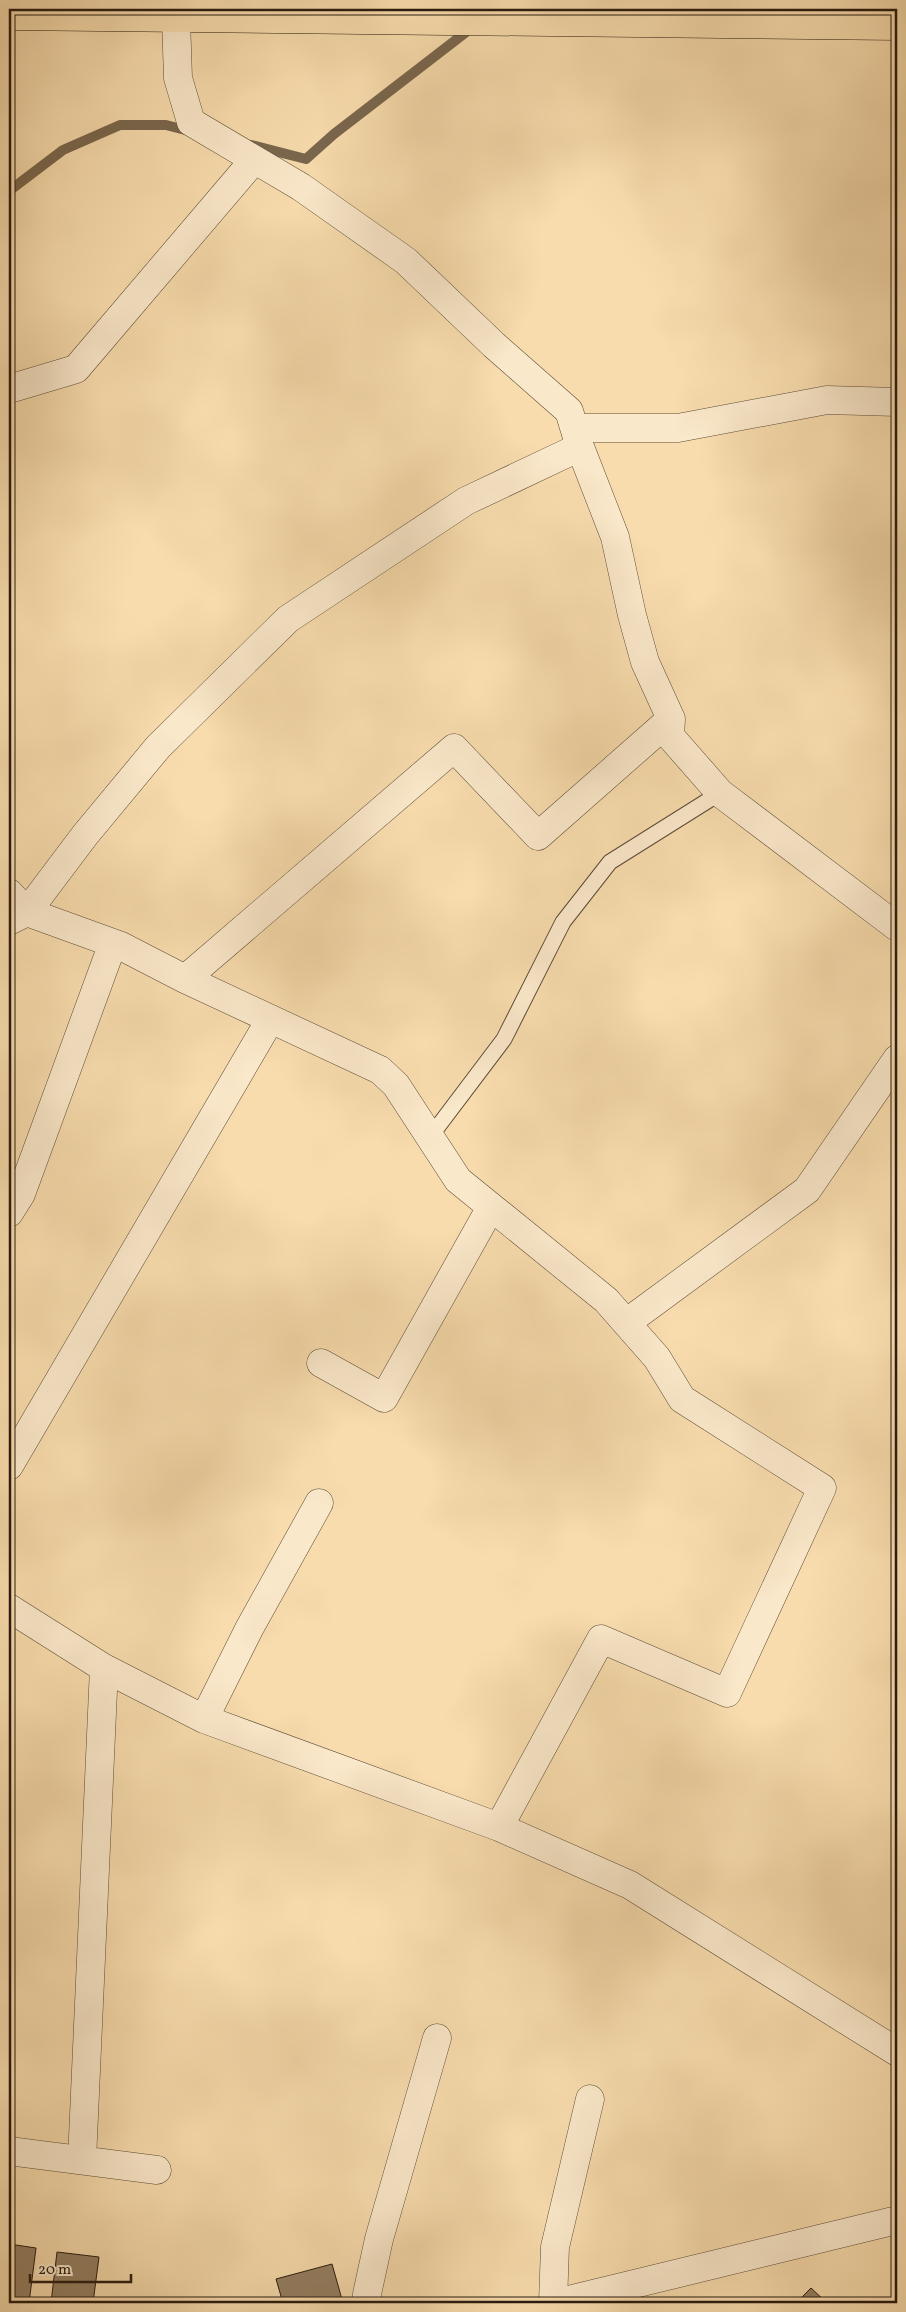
<svg xmlns="http://www.w3.org/2000/svg" width="906" height="2312" viewBox="0 0 906 2312" font-family="Vollkorn,serif">
<style>
.lines{fill:none;stroke-linecap:round;stroke-linejoin:round}
.stream{stroke:#7a674e;stroke-width:10}
.building{fill:#947f62;stroke:#281b10}
.service-casing{stroke:#5c4b37;stroke-width:17}
.minor-casing{stroke:#5c4b37;stroke-width:29}
.tertiary-casing{stroke:#5c4b37;stroke-width:29}
.primary-casing{stroke:#281b10;stroke-width:29}
.service{stroke:#fae8ca;stroke-width:15}
.minor{stroke:#fae8ca;stroke-width:28}
.tertiary{stroke:#fae8ca;stroke-width:28}
.primary{stroke:#f8dcad;stroke-width:28}
</style>
<rect width="100%" height="100%" fill="#f8dcad"/>
<filter id="stains"><feTurbulence type="fractalNoise" baseFrequency=".004" numOctaves="4"/><feColorMatrix values="0 0 0 0 .2 0 0 0 0 .09 0 0 0 0 .02 0 0 0 .5 -.17"/></filter>
<radialGradient id="worn" r=".72"><stop offset=".6" stop-color="#630" stop-opacity="0"/><stop offset="1" stop-color="#630" stop-opacity=".3"/></radialGradient>
<g class="lines">
<path class="stream" d="M251,145L306,159L334,134L474,26
M9,191L63,150L120,125H166L193,132"/>
</g>
<path class="building" d="M9,2244L36,2248L29,2303H9Z
M57,2252L99,2257L93,2303H51Z
M332,2264L343,2303H283L276,2279Z
M811,2288L827,2303H796Z"/>
<g class="lines">
<g class="service-casing">
<path id="service" d="M430,1137L504,1039L563,922L610,862L720,793"/>
</g>
<g class="minor-casing">
<path id="minor" d="M176,19L178,78L191,122L301,187L406,261L494,345L569,411L580,447L615,537L632,615L645,662L671,719L670,736L720,793L897,927
M9,389L76,369L254,160
M575,428H678L827,400L897,402
M9,893L27,912L121,946L185,979L380,1070L396,1085L458,1180L606,1300L657,1358L682,1399L822,1488L727,1693L601,1639L499,1827
M9,921L27,912L85,835L158,747L288,619L466,501L580,447
M185,979L454,748L538,836L671,719
M9,1213L21,1194L113,943
M626,1323L807,1190L897,1059
M321,1363L384,1398L491,1207
M9,1466L270,1020
M9,1608L104,1668L204,1719L499,1827L630,1885L897,2052
M204,1719L249,1629L319,1503
M9,2151L157,2170
M82,2160L104,1668
M367,2303V2294L379,2239L437,2038
M553,2303L555,2247L590,2099"/>
</g>
<g class="tertiary-casing">
<path id="tertiary" d="M556,2303L897,2220"/>
</g>
<g class="primary-casing">
<path id="primary" d="M9,16L897,26"/>
</g>
<use href="#service" class="service"/>
<use href="#minor" class="minor"/>
<use href="#tertiary" class="tertiary"/>
<use href="#primary" class="primary"/>
</g>
<rect width="906" height="2312" fill="none" stroke="#f8dcad" stroke-width="30"/>
<rect x="10" y="10" width="886" height="2292" fill="none" stroke="#281b10" stroke-width="2.5"/>
<rect x="15" y="15" width="876" height="2282" fill="none" stroke="#281b10"/>
<path d="M30 2274v8h101v-8" fill="none" stroke="#281b10" stroke-width="2.5"/>
<text x="38" y="2274" font-size="15" fill="#281b10" stroke="#fae8ca" stroke-width="4" paint-order="stroke">20 m</text>
<rect width="100%" height="100%" filter="url(#stains)"/>
<rect width="100%" height="100%" fill="url(#worn)"/>
</svg>
